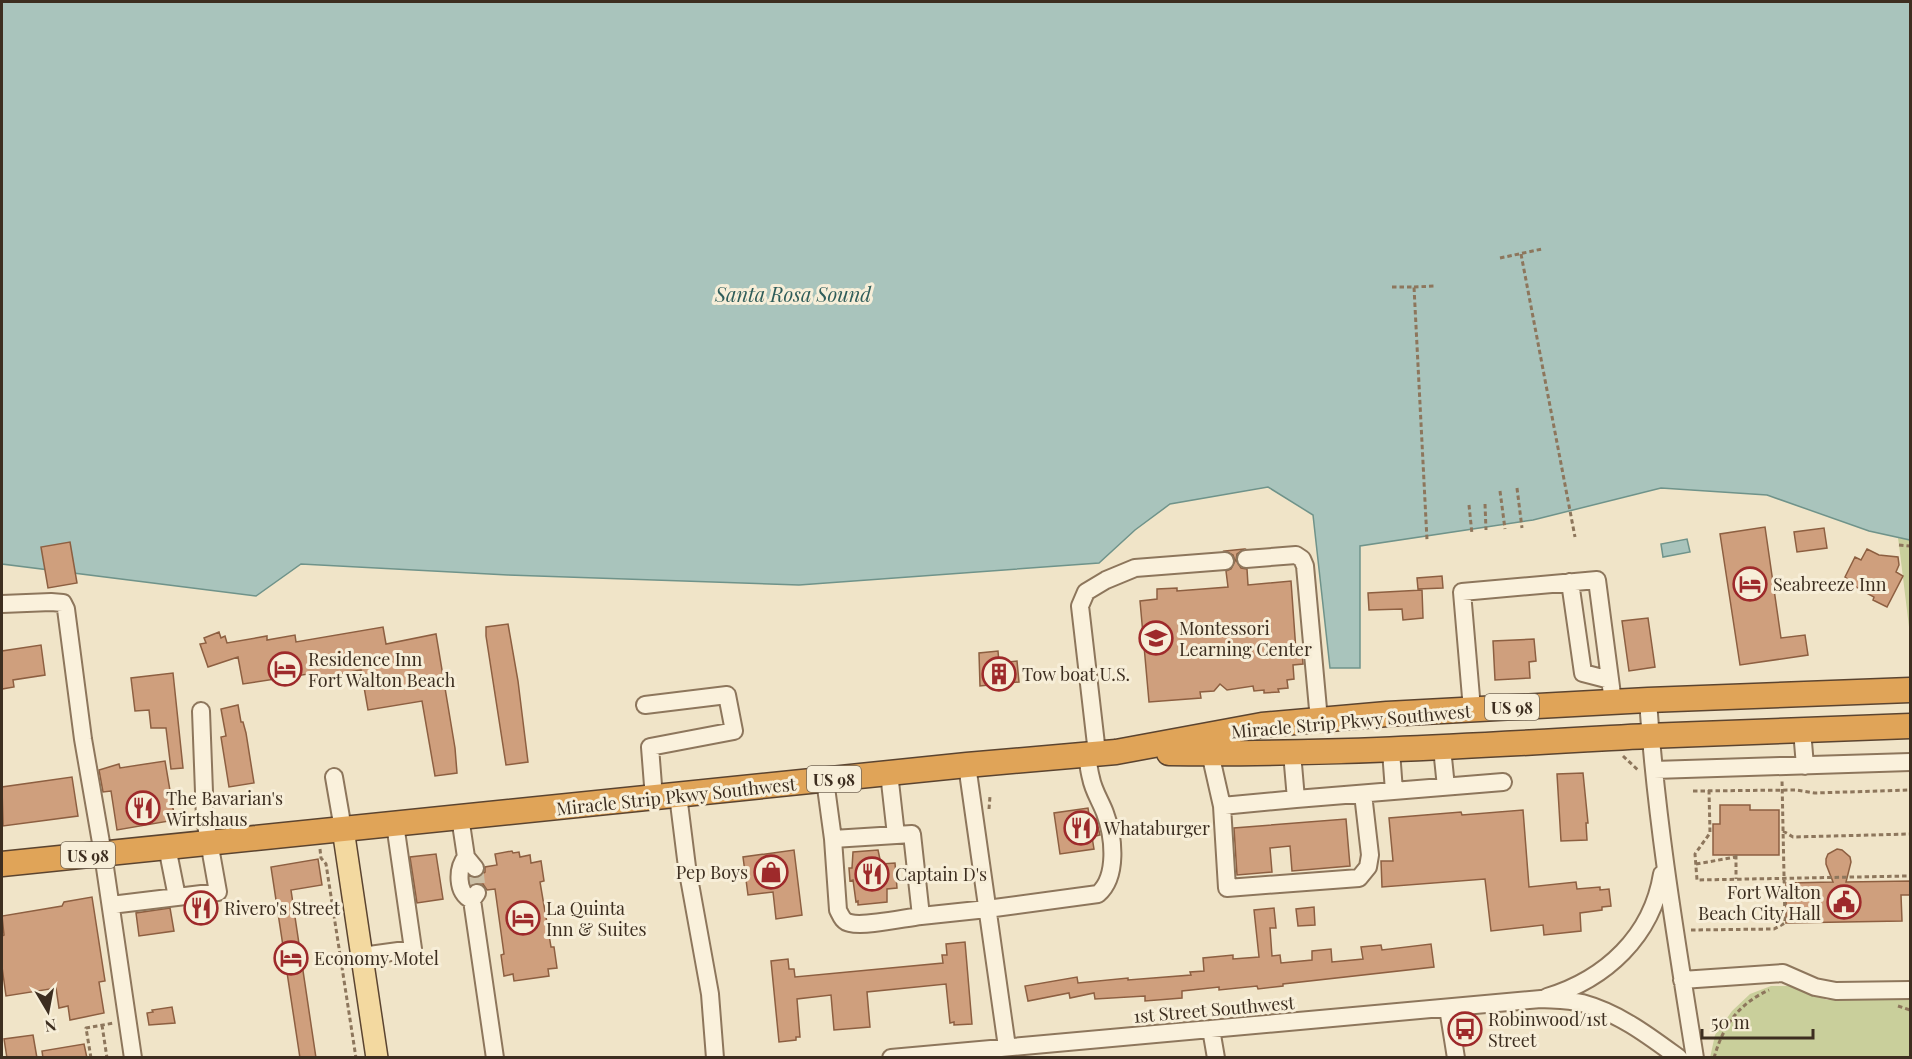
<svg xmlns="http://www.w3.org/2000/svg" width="1912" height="1059" viewBox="0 0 1912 1059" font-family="'Playfair Display',serif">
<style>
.green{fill:#c9cf9b}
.water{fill:#a9c4bc;stroke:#6f938a;stroke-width:1.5}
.building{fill:#cf9f7d;stroke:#8d5f41;stroke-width:1.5}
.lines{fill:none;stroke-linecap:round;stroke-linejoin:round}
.minor-tunnel{stroke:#ccc0a6;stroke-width:16;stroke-dasharray:16 8;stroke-linecap:butt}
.minor-casing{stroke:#8d765c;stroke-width:20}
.major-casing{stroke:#5b4430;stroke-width:24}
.highway-casing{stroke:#5b4430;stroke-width:27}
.path{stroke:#8d765c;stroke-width:3;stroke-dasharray:4.5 3;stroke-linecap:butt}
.minor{stroke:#faf1dc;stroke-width:16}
.major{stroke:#f3d9a0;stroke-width:21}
.highway{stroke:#e0a458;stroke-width:24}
.labels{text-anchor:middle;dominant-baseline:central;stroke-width:6;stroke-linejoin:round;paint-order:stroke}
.shield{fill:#f7eed8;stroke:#756857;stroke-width:1.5}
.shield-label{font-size:16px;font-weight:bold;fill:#3d2e20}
.poi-label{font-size:18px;fill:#3d2e20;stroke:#f7eed8;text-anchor:start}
.street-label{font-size:18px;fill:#3d2e20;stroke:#f7eed8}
.water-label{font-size:20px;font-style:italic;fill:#2f5d5a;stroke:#f7eed8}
</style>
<rect width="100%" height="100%" fill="#f0e4c8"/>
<path class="green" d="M1898,538L1910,540V635L1899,545Z
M1771,986H1793L1827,1000L1910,998V1057L1710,1058L1715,1035L1732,1011L1750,994Z"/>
<path class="water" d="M2,2H1910V540L1869,531L1767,495L1661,488L1533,520L1360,546V668H1330L1313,515L1268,487L1170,504L1135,530L1099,563L799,585L508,575L301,564L256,596L2,564Z
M1687,539L1690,552L1663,557L1661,544Z"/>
<path class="building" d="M1765,527L1781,638L1805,635L1808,655L1740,665L1720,534Z
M1824,528L1827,548L1797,552L1794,532Z
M70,542L77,583L48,588L41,547Z
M1244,549L1237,554L1236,560L1241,568L1247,569L1248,585L1291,581L1296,651H1302L1303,664L1293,665L1294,679L1287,680L1288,688L1278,689L1279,692L1264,693V690L1254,691L1253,686L1227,690L1220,684L1214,691L1200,692L1201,698L1149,702L1140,601L1157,599V589L1177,588V591L1228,587L1226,571L1231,569L1235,561L1233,555L1225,551Z
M1867,549L1879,555L1898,557L1899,565L1896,572L1903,576L1887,607L1873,600L1874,597L1852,585L1853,583L1845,577L1855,557L1861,560Z
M1442,576L1443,588L1418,589L1417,578Z
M1422,590L1423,618L1403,620L1402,609L1369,610L1368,593Z
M1648,618L1655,667L1629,671L1622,621Z
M508,624L518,681L528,762L506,765L486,636V627Z
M383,627L386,644L436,634L455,748L457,773L435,776L422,701L368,710L361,670L309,680L308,674L243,684L238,657L208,667L200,644L206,643L204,638L219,632L221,638L225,636L227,643L267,636V640L295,635L296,642Z
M1534,639L1536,661L1529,662L1530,678L1495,680L1493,641Z
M41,645L45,675L13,680L14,687L2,689V651Z
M998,651L999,663L1017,661L1019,682L980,686L979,653Z
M173,673L183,768L171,769L166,728H151L149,710L135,711L131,678Z
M238,705L241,722H243L246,733L254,783L229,787L221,737L226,736L221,709Z
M165,761L175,820L117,830L111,791L103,792L99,770L119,764L120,768Z
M1583,773L1588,823H1586L1587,840L1561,841L1557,774Z
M72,777L78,816L3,826L2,787Z
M1720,805H1750V810H1779V855H1713V824H1720Z
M1088,808L1090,820L1096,819L1100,835L1092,837L1094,849L1060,854L1054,813Z
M1523,810L1529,887L1576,882L1577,889L1600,887V890L1609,889L1611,906L1602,907V910L1580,913L1581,931L1544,935L1543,925L1491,931L1485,879L1382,887L1381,861H1393L1389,818L1461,812L1462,815Z
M1346,819L1350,866L1292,871L1290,846L1270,848L1272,872L1237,875L1234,828Z
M1837,849L1842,850L1850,857L1851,862L1846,882L1911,881V895H1901L1902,921L1786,923V883L1833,882L1826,864V859L1828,854Z
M794,850L802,915L776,919L773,892L748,895L743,857Z
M878,850L881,864L895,863L897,888L887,889V902L858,905V901L856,902L853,880L850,881L849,868H852L853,852Z
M512,851L513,853L519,852L520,857L530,855L531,863L541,861L544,881L540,882L551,947H554L557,968L548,969L549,976L514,981L513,974L504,976L501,955L504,954L495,889L487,890L483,884H471L470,877L477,878L485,872V867L497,865L495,854Z
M436,854L443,899L417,903L410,857Z
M318,859L322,885L291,890L316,1058H300L271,867Z
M92,897L105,981L99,982L104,1013L70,1020L68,1006L59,1008L56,988L6,996L2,967V936L4,935L2,916L62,906L64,902Z
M1314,907L1315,925L1298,926L1296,909Z
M170,908L174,931L139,936L136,913Z
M1274,908L1276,928H1270L1272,956L1280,955L1281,963L1312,960V951L1331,949L1332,962L1363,959L1361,947L1381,945L1382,950L1431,944L1434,967L1283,984V986L1258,989L1257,986L1219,990V987L1182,991V998L1145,1001V996L1095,999L1094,993L1070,998L1069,993L1028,1001L1025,986L1077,977L1078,983L1128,978V980L1191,975L1190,972L1204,971L1203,958L1233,955V959L1259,957L1254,910Z
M965,942L972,1024L954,1025V1022L950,1023L946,984L867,992L870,1027L834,1030L831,995L797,999L800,1037H796V1040L779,1042L771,961L788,959L789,969H794L795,977L943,963L942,955H947L946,944Z
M172,1007L175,1023L149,1025L147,1013L153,1012L152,1010Z
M33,1035L37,1058H7L4,1039Z
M84,1044L87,1058H43L42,1051Z"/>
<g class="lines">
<path class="minor-tunnel" d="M475,868L478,891"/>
<g class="minor-casing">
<path id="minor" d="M1246,559L1296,555L1302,559L1305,566L1319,720
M1570,582L1583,673L1610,680
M2,604L51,602L63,603L66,609L83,739L103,854L133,1058
M1648,700C1656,820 1676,939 1695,1058
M645,705L727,695L734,731L650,747L654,798
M1472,709L1462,592L1597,580L1613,702
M1802,730L1805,766
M1442,748L1446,787
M1391,751L1394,791
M1097,753L1080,606L1086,592L1106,580L1135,568L1225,561
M1210,753L1222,806L1227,888L1359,878L1368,867L1370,855L1363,794
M1292,753L1296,799L1503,782
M967,765L1007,1047
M1654,770L1910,762
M889,773L896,835
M334,777L343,829
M825,780L833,839L912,834L921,916L987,909L1098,894C1118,877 1114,837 1105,813C1101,802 1093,790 1091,778C1089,771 1088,762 1087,754
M678,795L687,867L710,994L715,1058
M1222,806L1296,799
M460,817L466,857
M833,839L838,910C841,916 843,922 850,923C865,927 904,918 921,916
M167,847L177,897L218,892L205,819L201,711
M475,868L466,857C457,868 456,894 472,900L477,893
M472,900L495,1058
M111,905L177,897
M362,956L413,949L395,824
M1682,980L1783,973L1815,987L1836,991L1910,990
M1547,997C1606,979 1652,936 1662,874
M1448,1008L1456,1058
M1211,1029L1216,1058
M891,1058L1541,999C1555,1000 1569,1000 1582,1003C1619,1013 1649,1036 1679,1058"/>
</g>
<g class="major-casing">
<path id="major" d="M343,829L377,1058"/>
</g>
<g class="highway-casing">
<path id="highway" d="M1169,753C1329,755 1488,745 1647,736C1735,732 1823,730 1910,726
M2,864L967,765L1116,752L1262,725L1387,714L1648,700L1910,690"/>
</g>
<path class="path" d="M1521,254L1575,537
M1500,258L1542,249
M1392,287H1414L1427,540
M1414,287L1434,286
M1517,488L1522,528
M1500,491L1505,529
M1485,504L1486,530
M1469,505L1472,534
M1899,545L1910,546
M1623,756L1638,770
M1709,790L1710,833L1695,854L1697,880L1908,876
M1693,791L1796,790L1815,793L1910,790
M989,809L990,796
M1783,831L1793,837L1910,834
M320,849L321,858L326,864L356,1058
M1736,855V879
M1696,864L1736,857
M1691,930L1774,929L1785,923L1782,780
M1898,1006L1910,1010
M102,1025L107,1058
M91,1058L86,1028L114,1023
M1714,1058C1723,1026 1738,1004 1769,990"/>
<use href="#minor" class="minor"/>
<use href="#major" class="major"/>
<use href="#highway" class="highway"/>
</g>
<defs>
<g id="hotel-ring" transform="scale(1.725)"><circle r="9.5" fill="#f7eed8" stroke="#9e2a2b" stroke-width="1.5"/><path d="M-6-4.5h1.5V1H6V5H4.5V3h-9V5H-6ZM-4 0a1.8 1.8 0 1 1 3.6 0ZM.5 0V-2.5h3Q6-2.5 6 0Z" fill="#9e2a2b"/></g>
<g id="school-ring" transform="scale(1.725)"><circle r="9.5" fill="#f7eed8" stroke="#9e2a2b" stroke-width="1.5"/><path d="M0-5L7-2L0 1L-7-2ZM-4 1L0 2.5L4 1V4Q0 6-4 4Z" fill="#9e2a2b"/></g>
<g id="building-ring" transform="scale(1.725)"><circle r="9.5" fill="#f7eed8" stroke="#9e2a2b" stroke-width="1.5"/><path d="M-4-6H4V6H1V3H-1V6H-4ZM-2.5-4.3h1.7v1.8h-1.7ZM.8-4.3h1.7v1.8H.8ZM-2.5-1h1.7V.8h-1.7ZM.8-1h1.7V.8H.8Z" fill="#9e2a2b"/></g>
<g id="restaurant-ring" transform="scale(1.725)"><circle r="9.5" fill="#f7eed8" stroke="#9e2a2b" stroke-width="1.5"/><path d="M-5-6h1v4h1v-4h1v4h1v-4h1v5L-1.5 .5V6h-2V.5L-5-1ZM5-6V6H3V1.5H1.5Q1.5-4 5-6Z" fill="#9e2a2b"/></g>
<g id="shop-ring" transform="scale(1.725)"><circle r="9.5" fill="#f7eed8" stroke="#9e2a2b" stroke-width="1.5"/><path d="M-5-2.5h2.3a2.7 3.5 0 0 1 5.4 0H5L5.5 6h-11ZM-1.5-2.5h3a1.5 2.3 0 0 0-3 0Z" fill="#9e2a2b"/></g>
<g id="civic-ring" transform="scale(1.725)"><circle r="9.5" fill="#f7eed8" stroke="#9e2a2b" stroke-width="1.5"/><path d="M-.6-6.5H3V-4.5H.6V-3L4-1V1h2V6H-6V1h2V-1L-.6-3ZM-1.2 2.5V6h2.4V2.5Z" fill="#9e2a2b"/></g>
<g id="bus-ring" transform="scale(1.725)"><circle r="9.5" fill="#f7eed8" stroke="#9e2a2b" stroke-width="1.5"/><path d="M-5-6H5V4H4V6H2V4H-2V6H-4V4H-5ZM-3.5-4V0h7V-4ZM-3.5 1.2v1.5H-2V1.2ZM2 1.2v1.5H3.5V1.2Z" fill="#9e2a2b"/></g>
</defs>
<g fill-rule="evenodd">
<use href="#hotel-ring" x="1750" y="584"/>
<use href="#school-ring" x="1156" y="638"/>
<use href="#hotel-ring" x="285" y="669"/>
<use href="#building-ring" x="999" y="674"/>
<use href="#restaurant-ring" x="143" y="808"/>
<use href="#restaurant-ring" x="1081" y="828"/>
<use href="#shop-ring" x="771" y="872"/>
<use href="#restaurant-ring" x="872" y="874"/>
<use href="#civic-ring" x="1844" y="902"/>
<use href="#restaurant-ring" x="201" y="908"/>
<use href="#hotel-ring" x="523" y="918"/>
<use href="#hotel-ring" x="291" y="958"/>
<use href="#bus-ring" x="1465" y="1029"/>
</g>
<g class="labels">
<g class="shield">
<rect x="1485" y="694" width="54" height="26" rx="4.5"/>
<rect x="807" y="766" width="54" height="26" rx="4.5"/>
<rect x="61" y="842" width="54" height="26" rx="4.5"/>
</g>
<g class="shield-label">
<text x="1512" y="707">US 98</text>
<text x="834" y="779">US 98</text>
<text x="88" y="855">US 98</text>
</g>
<g class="poi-label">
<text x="1773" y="584">Seabreeze Inn</text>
<text x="1179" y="628">Montessori<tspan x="1179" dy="21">Learning Center</tspan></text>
<text x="308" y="659">Residence Inn<tspan x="308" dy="21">Fort Walton Beach</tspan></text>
<text x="1022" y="674">Tow boat U.S.</text>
<text x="166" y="798">The Bavarian's<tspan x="166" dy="21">Wirtshaus</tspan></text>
<text x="1104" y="828">Whataburger</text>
<text x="748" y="872" text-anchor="end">Pep Boys</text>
<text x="895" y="874">Captain D's</text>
<text x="1821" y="892" text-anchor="end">Fort Walton<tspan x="1821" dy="21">Beach City Hall</tspan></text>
<text x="224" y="908">Rivero's Street</text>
<text x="546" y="908">La Quinta<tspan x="546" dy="21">Inn &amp; Suites</tspan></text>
<text x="314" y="958">Economy Motel</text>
<text x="1488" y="1019">Robinwood/1st<tspan x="1488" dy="21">Street</tspan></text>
</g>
<g class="street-label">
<text transform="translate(1351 721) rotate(-5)">Miracle Strip Pkwy Southwest</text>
<text transform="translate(676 796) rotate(-6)">Miracle Strip Pkwy Southwest</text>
<text transform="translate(1214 1009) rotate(-5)">1st Street Southwest</text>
</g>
<g class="water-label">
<text x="793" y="293">Santa Rosa Sound</text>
</g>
</g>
<rect width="1912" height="1059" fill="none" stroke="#3d2e20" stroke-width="6"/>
<g transform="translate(48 1011) rotate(170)" stroke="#f7eed8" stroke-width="4.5" paint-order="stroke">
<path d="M0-4.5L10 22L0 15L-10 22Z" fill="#3d2e20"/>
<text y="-9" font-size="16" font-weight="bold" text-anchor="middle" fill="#3d2e20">N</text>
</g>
<path d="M1702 1029v9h111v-9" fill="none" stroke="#3d2e20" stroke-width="3"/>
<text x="1711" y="1029" font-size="18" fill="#3d2e20" stroke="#f7eed8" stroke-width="4.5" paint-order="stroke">50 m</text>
</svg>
